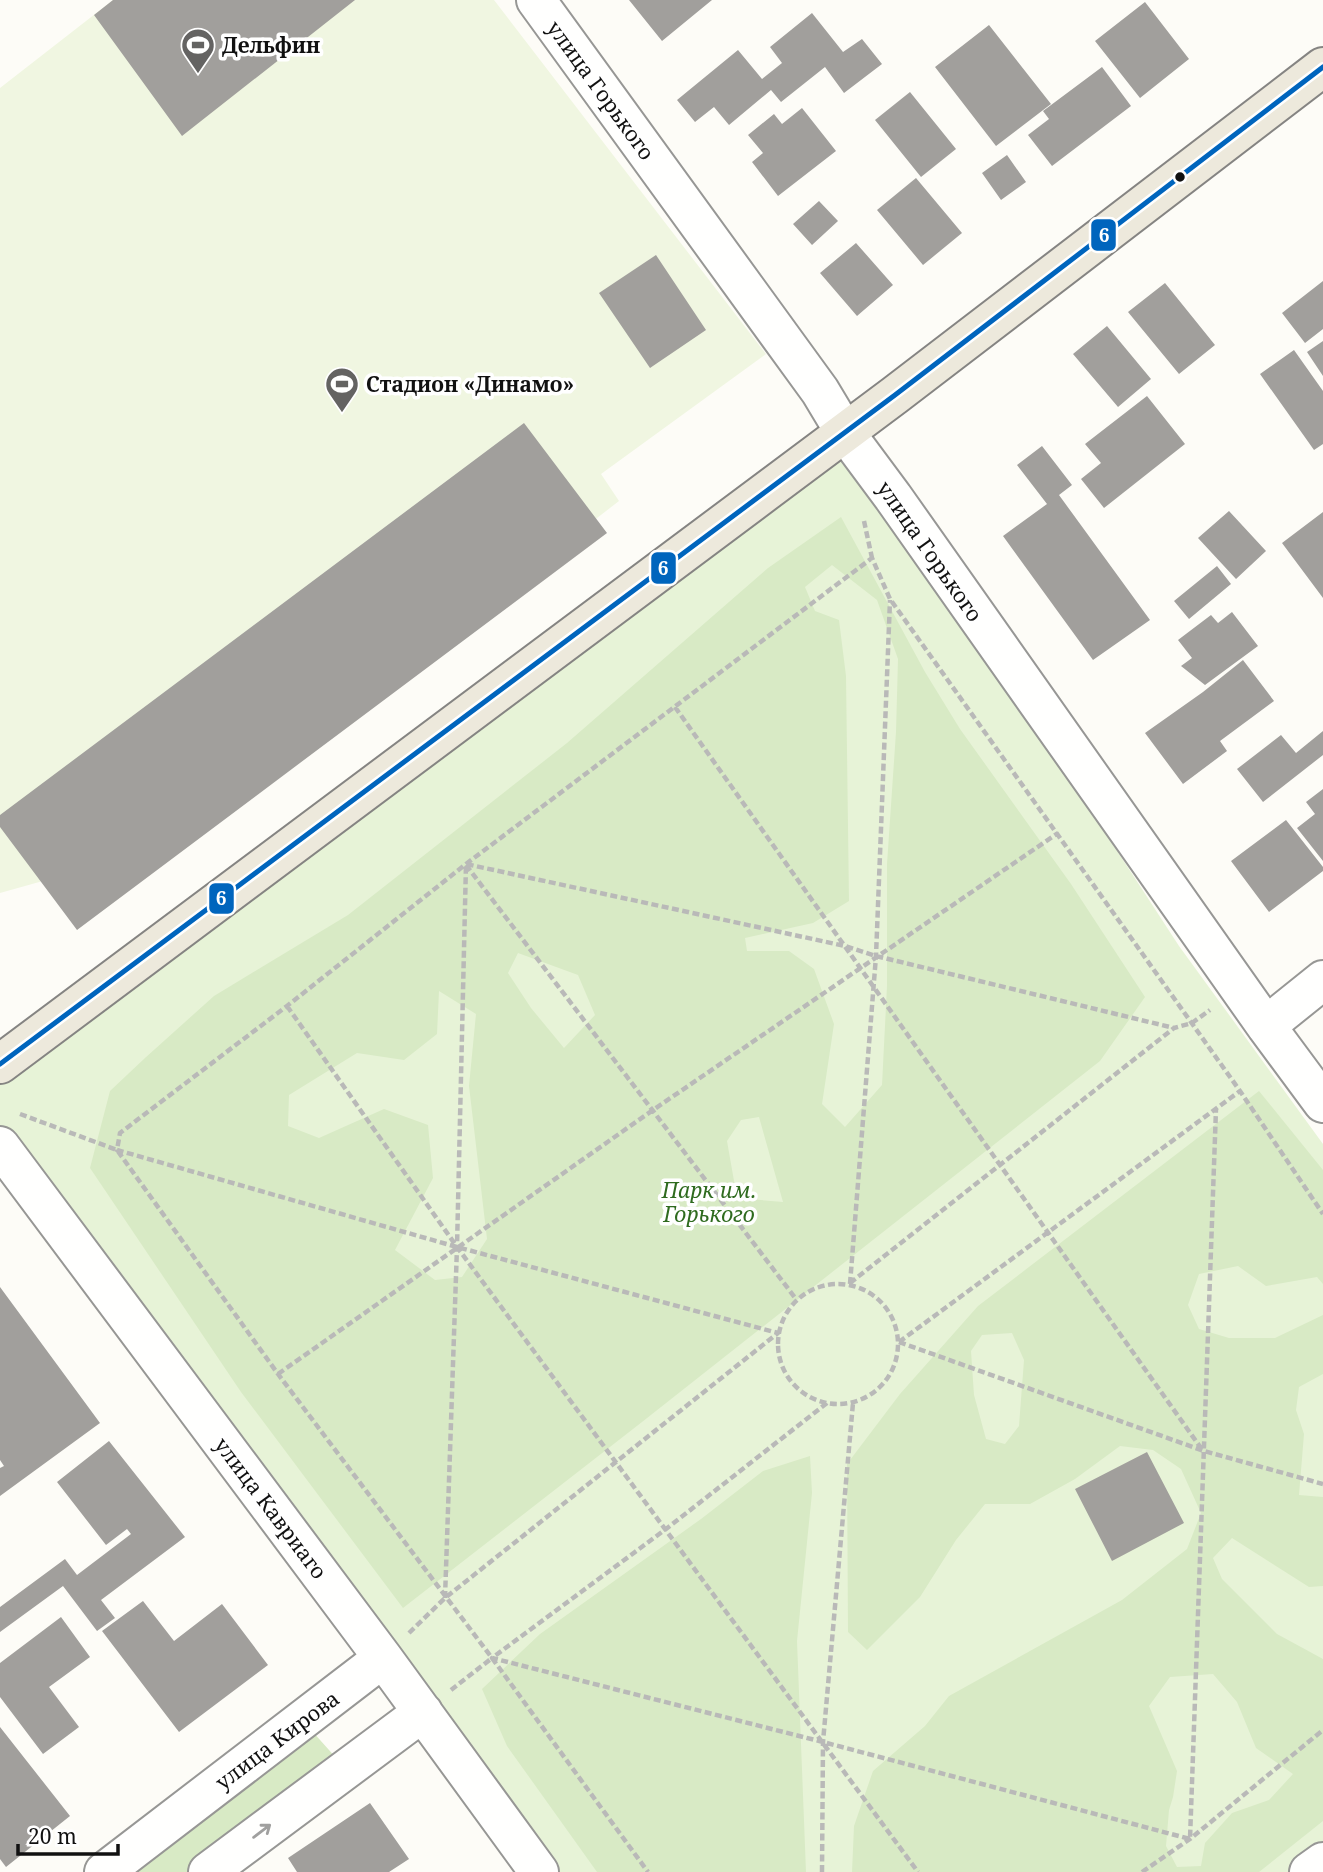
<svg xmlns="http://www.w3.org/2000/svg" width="1323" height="1872" viewBox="0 0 1323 1872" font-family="'Noto Serif',serif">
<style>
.green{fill:#e7f3d7}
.forest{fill:#d8eac5;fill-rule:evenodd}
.pitch{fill:#f0f6e1}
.building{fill:#a19f9c}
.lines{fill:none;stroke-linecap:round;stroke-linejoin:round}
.minor-casing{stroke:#979795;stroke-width:42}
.major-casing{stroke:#858482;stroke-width:42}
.path{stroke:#b9b9b8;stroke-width:4.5;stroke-dasharray:7 3.5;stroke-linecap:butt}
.minor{stroke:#fffffe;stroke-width:38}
.major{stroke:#ede9dc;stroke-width:38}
.bus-1-casing{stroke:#fff;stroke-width:10}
.bus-1{stroke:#0065bd;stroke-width:5}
.oneway{stroke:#a0a09f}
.bus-dot{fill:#111;stroke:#fff;stroke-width:2.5}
.labels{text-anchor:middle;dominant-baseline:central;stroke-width:7;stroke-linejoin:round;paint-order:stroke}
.poi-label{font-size:21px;font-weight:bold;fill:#111;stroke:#fff;text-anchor:start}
.street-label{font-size:21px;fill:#111;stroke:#fff}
.park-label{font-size:21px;font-style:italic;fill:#2f6b1f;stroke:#fff}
.line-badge{stroke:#fff;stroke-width:2.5}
.badge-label{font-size:19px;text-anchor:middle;font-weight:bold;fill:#fff}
</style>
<rect width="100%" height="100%" fill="#fdfcf7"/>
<path class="green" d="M844,431L1179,946L1323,1144V1849L1293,1872H539L0,1146V1064Z"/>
<path class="forest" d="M841,517L925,672L960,729L1071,884L1145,997L1100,1061L642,1422L403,1608L241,1392L90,1168L110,1091L145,1058L214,996L348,915L567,743L768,568ZM832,565L877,600L898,659L896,732L887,864V986L882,1085L845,1127L822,1104L834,1024L814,969L789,951H747L745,938L813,923L849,901L846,676L839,620L815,611L805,587ZM518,953L578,975L595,1015L564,1048L531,1008L508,973ZM439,991L476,1014L469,1086L487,1239L462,1277L435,1280L395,1250L433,1178L428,1125L384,1109L319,1138L288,1126L289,1095L357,1053L404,1060L437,1034ZM759,1117L783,1202L737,1198L727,1141L741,1120Z
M1259,1091L1323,1170V1284L1317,1277L1266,1286L1238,1266L1199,1274L1188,1305L1199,1329L1229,1338H1275L1323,1315V1374L1299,1387L1296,1410L1304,1434L1299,1495L1323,1497V1586L1309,1587L1232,1538L1213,1558L1222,1579L1277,1634L1323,1659V1821L1259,1872H852L854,1826L873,1771L925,1726L949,1696L1122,1600L1187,1549L1201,1513L1181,1469L1153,1450L1120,1446L1075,1479L1030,1504H985L956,1540L920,1597L867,1650L848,1632L847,1464L900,1394L978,1306ZM1012,1333L1024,1360L1019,1426L1005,1444L986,1439L974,1395L971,1351L982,1335ZM1213,1674L1237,1702L1256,1748L1293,1774L1269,1800L1232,1813L1205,1843L1201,1866L1177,1867L1166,1846L1169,1810L1173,1797L1177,1771L1149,1706L1170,1677Z
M810,1456L812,1493L797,1641L806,1872H597L507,1746L482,1689L540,1634L701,1519L763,1471Z
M312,1731L346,1769L208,1872H104Z"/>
<path class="pitch" d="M113,0H494L766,354L601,474L619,501L80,918L50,879L0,893V88Z"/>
<path class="building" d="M113,0H355L182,136L94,15Z
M629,0H712L662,41Z
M1145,2L1189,59L1140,98L1095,41Z
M812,13L843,52L862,39L882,64L844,93L825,67L781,102L771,90L729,125L714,107L695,122L677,100L738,50L762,79L782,63L770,47Z
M989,25L1051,104L996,146L935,67Z
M1102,67L1131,106L1052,166L1028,135L1049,119L1043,111Z
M910,92L956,149L921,177L875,120Z
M802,108L836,151L778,196L752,162L763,153L748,135L774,114L782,124Z
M1007,155L1026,182L1001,200L982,173Z
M916,178L962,233L923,265L877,210Z
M819,201L838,221L812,245L793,224Z
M856,243L893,285L857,316L820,273Z
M656,255L706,330L650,368L599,293Z
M1323,281V329L1305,343L1282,313Z
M1165,283L1215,345L1179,374L1128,312Z
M1107,326L1151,379L1118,407L1073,354Z
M1323,341V376L1307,352Z
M1294,350L1323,391V444L1314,450L1260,374Z
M1147,396L1185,444L1104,508L1081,479L1101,463L1085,444Z
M524,423L607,533L77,930L0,827V815Z
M1042,446L1072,485L1059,495L1150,620L1093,660L1003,536L1047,504L1017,465Z
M1229,511L1266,551L1236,579L1198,538Z
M1323,512V598L1282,543Z
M1217,566L1231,584L1189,619L1174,601Z
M1232,612L1258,646L1205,685L1181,666L1192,658L1178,640L1211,615L1218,623Z
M1243,660L1274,701L1220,741L1227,751L1183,784L1145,733L1203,692Z
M1323,731V755L1263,802L1237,769L1281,735L1296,753Z
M1323,789V861L1297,828L1315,814L1306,802Z
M1286,820L1323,867V871L1269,912L1231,861Z
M0,1287L100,1423L0,1496V1468L4,1466L0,1460Z
M109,1441L185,1537L101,1600L115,1618L97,1631L63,1586L0,1632V1607L65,1559L77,1575L131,1534L127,1529L106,1545L57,1482Z
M1147,1452L1184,1523L1112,1561L1075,1489Z
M143,1601L174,1641L222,1604L268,1665L179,1732L102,1631Z
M61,1617L90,1657L49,1687L79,1727L43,1754L0,1697V1663Z
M0,1727L70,1816L6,1867L0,1859Z
M370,1803L409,1859L389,1872H297L288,1858Z"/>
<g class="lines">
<g class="minor-casing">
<path id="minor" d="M536,0L820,391L844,431L893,497L1266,1026L1323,1103
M1266,1026L1323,980
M0,1146L383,1658L539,1872
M104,1872L383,1658
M208,1872L423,1712
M1309,1872L1323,1862"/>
</g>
<g class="major-casing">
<path id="major" d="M0,1064L895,395L1323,67"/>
</g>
<path class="path" d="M864,521L872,558
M675,707L1203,1451
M466,865L796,1299
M287,1006L457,1247L918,1872
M20,1114L117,1150L278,1374L492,1658L648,1872
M850,1283L1174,1028L1192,1023L1210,1010
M778 1344a60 60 0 1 1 120 0a60 60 0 1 1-120 0Z
M850,1284L876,956L890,600
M899,1342L1204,1451L1323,1484
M899,1342L1240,1091
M278,1374L653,1110L1058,833
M827,1403L666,1529L492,1658L823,1742L1190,1839L1216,1109
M445,1598L457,1247L466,864L845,946L876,956L1174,1028
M409,1633L445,1598L778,1333L457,1247L117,1150L120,1133L287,1006L466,864L872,558L890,599L1240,1091L1323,1214
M451,1690L492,1658
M822,1872L823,1742L853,1403
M1142,1872L1190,1839L1323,1730"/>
<use href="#minor" class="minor"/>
<use href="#major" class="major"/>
<g class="bus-1-casing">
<path id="bus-1" d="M0,1064L895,395L1323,67"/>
</g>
<use href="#bus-1" class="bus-1"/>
</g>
<defs><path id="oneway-shaft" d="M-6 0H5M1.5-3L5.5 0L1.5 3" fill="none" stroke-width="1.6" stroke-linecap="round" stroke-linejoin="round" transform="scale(1.75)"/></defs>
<use class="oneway" href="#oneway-shaft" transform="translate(262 1831) rotate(-37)"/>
<defs>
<g id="stadium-pin" transform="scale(1.75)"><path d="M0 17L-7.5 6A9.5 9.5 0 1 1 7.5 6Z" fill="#646362" stroke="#fff"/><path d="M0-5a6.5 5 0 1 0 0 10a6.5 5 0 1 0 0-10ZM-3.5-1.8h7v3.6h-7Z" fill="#fff"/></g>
</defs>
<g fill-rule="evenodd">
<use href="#stadium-pin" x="198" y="45"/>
<use href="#stadium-pin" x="342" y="384"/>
</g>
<circle class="bus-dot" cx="1180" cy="177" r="6"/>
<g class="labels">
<g class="poi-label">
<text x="222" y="45">Дельфин</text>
<text x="366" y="384">Стадион «Динамо»</text>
</g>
<g class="street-label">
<text transform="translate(601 90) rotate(54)">улица Горького</text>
<text transform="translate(930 551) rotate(55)">улица Горького</text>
<text transform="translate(271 1508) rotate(53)">улица Кавриаго</text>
<text transform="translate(277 1740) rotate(-37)">улица Кирова</text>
</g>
<g class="park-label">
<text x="709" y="1190">Парк им.<tspan x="709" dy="24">Горького</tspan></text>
</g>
</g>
<g class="line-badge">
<rect x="1090" y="218" width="27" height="34" rx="7" fill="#0065bd"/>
<rect x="650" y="551" width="27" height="34" rx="7" fill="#0065bd"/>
<rect x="208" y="882" width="27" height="33" rx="7" fill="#0065bd"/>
</g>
<g class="badge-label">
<text x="1104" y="242">6</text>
<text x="663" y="575">6</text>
<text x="221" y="905">6</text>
</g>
<path d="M18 1844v10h100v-10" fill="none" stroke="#111111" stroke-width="3.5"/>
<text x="28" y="1844" font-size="21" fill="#111111" stroke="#ffffff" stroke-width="5" paint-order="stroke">20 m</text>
</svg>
